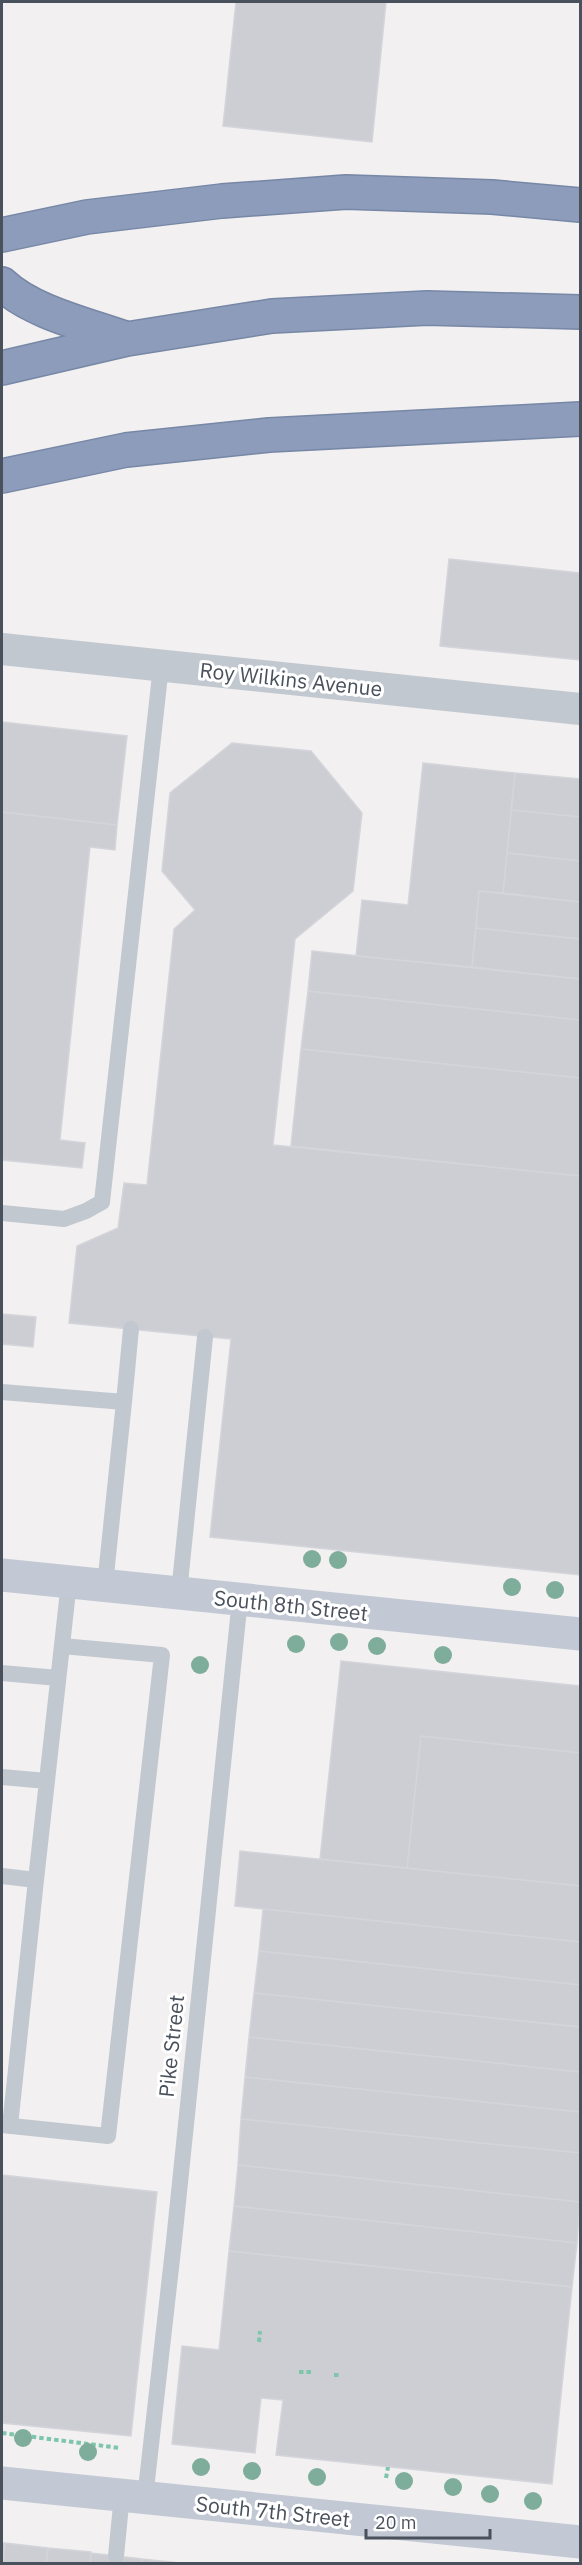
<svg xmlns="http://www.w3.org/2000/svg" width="582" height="2565" viewBox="0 0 582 2565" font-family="'IBM Plex Sans',sans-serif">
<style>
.building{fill:#cdced4;stroke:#d4d5db;stroke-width:1.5}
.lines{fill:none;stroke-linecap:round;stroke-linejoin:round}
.highway-casing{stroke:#7787a6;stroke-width:36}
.path{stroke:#7dc6ac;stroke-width:4;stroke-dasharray:4.5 3;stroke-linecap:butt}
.lane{stroke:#c2c8d0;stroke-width:16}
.street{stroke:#c2c8d0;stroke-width:32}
.secondary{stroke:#c2c9d5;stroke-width:33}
.highway{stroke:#8c9cba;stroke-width:33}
.tree{fill:#7ead9c}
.labels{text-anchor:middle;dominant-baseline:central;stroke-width:6;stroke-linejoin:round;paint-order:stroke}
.street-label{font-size:21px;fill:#49515c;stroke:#fff}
</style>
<rect width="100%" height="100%" fill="#f2f0f0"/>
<path class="building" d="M236,2H386L372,142L223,126Z
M449,559L580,573V660L440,646Z
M2,722L127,736L117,825L2,812Z
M232,743L311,751L362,813L353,891L295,939L273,1145L580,1176V1575L210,1537L231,1339L69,1323L77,1246L118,1228L124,1183L147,1185L174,929L195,910L162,871L170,793Z
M423,763L515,773L503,893L479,891L472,967L356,956L362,900L408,905Z
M515,773L580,779V817L511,810Z
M511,810L580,817V861L507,853Z
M2,812L117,825L115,850L90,847L60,1140L85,1143L82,1168L2,1160Z
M507,853L580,861V902L503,893Z
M479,891L580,902V939L476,928Z
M476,928L580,939V979L472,967Z
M312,951L580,979V1020L308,991Z
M308,991L580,1020V1078L301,1049Z
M301,1049L580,1078V1176L291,1146Z
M2,1314L36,1317L33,1347L2,1344Z
M341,1661L580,1686V1753L421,1736L407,1868L320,1859Z
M421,1736L580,1753V1886L407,1868Z
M240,1851L580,1886V1942L235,1906Z
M263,1909L580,1942V1985L259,1951Z
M259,1951L580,1985V2027L254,1993Z
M254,1993L580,2027V2072L249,2037Z
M249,2037L580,2072V2112L245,2077Z
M245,2077L580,2112V2153L241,2119Z
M241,2119L580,2153V2202L238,2165Z
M238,2165L580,2202L577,2243L234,2206Z
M2,2175L157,2192L131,2436L2,2423Z
M234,2206L577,2243L572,2287L229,2251Z
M229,2251L572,2287L552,2484L276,2455L283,2400L261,2398L255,2453L172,2444L182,2346L219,2350Z
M2,2543H5L3,2564H2Z
M5,2543L48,2548L46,2564H3Z
M48,2548L91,2552L90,2564H46Z
M91,2553L142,2559V2564H90Z
M142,2559L190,2564H142Z"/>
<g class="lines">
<g class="highway-casing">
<path id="highway" d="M2,235L87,217L222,201L346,192L492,197L580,205
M2,284C31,312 88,325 127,339
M2,368L127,339L272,316L427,308L580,312
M2,476L126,450L269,435L580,419"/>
</g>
<path class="path" d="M259,2342L260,2331
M299,2372H312
M334,2375H341
M2,2433L120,2448
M386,2478L388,2467"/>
<path class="lane" d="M2,1213L64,1219L86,1211L102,1202L161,666
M2,1392L124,1402L131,1329
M105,1585L124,1402
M179,1593L205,1337
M2,1673L58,1678
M2,1777L47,1781
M2,1876L36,1880L10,2126
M36,1880L69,1582
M2,2125L108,2136L162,1655L62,1646
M145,2498L174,2241L240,1599
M116,2556L122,2495"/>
<path class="street" d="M2,649L580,709"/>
<path class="secondary" d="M2,1575L580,1634
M2,2483L580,2542"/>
<use href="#highway" class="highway"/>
</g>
<g class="tree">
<circle cx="312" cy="1559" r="9"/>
<circle cx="338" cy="1560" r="9"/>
<circle cx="512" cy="1587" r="9"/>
<circle cx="555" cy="1590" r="9"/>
<circle cx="339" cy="1642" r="9"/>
<circle cx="296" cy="1644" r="9"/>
<circle cx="377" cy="1646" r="9"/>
<circle cx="443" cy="1655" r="9"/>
<circle cx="200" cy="1665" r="9"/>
<circle cx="23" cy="2438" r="9"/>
<circle cx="88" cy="2452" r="9"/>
<circle cx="201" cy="2467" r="9"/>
<circle cx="252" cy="2471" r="9"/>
<circle cx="317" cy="2477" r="9"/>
<circle cx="404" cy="2481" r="9"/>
<circle cx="453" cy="2487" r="9"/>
<circle cx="490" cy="2494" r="9"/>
<circle cx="533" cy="2501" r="9"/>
</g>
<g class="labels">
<g class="street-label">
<text transform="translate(291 679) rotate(6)">Roy Wilkins Avenue</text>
<text transform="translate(291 1605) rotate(6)">South 8th Street</text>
<text transform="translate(171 2046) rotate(-84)">Pike Street</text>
<text transform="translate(273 2511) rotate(6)">South 7th Street</text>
</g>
</g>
<rect width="582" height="2565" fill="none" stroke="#49515c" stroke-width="6"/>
<path d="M366 2529v9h124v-9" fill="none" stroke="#49515c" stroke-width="3"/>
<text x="375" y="2529" font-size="18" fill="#49515c" stroke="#ffffff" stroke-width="4.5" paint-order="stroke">20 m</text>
</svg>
